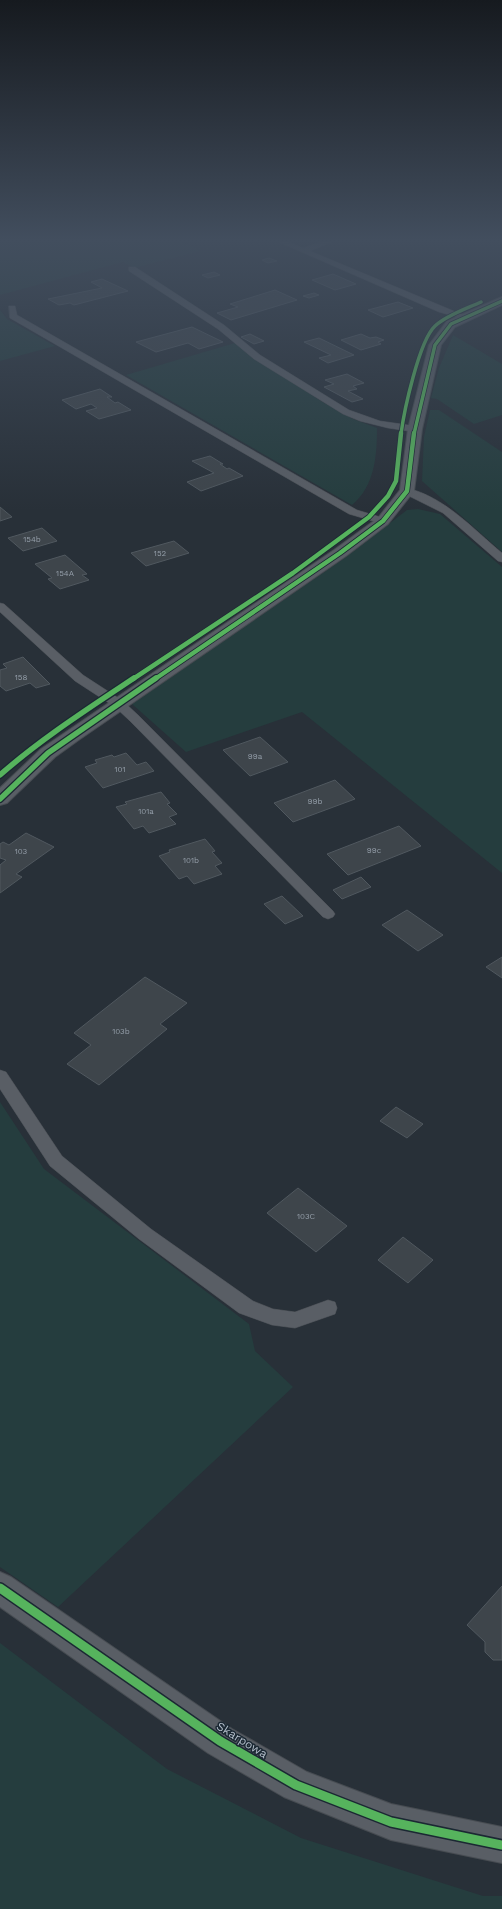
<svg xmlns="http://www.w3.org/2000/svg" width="502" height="1909" viewBox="0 0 502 1909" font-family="'Work Sans',sans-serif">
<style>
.green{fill:#253d3e}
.building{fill:#3e454b;stroke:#50585f}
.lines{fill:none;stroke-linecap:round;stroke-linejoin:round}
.service-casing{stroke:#474c52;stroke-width:1}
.minor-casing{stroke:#474c52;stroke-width:2}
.service{fill:#595e65;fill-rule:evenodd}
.minor{fill:#595e65;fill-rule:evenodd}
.cycleway-far3-casing{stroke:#1b2833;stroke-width:5}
.cycleway-far2-casing{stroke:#1b2833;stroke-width:6}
.cycleway-far1-casing{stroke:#1b2833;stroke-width:8}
.cycleway-casing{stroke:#1b2833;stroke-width:12}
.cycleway-far3{stroke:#56b35d;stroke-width:3.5}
.cycleway-far2{stroke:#56b35d;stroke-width:4.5}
.cycleway-far1{stroke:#56b35d;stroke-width:5.5}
.cycleway{stroke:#56b35d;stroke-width:9}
.labels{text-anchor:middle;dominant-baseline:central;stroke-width:3;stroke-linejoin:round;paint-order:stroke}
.number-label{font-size:8px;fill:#959faa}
.near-street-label{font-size:12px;fill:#b2bdc9;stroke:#1b2833}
</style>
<rect width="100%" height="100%" fill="#283038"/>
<path class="green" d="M0,242H182L200,251L134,268L123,262L0,295Z
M0,310L7,319L55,346L0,361Z
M453,335L502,364V415L474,424L437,399L431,398L439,368Z
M235,343L253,358L278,372L321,401L353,419L377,428C377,455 375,486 352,505L126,375Z
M430,410H439L502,452V552L422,481L424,437Z
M418,509L440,514L502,567V873L302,712L186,752L132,704L346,557L407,510Z
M0,1102L44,1169L249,1324L255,1351L293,1387L58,1607L0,1567Z
M0,1643L167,1769L301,1838L483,1896H502V1909H0Z"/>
<path class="building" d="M269,258L277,261L268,263L262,260Z
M214,272L220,275L208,278L202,275Z
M333,274L356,284L335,290L312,280Z
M102,279L128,291L74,305L70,303L59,305L48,299L102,288L91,282Z
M275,290L297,300L231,320L217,313L238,307L230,304Z
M314,293L319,295L309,298L303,296Z
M398,302L413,308L383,317L368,310Z
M192,327L223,342L199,349L188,343L156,352L136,342Z
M250,334L264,341L254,344L241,337Z
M361,334L370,338L376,337L384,340L378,342L381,344L361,350L341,340Z
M319,338L354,355L328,363L319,358L331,355L304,342Z
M347,374L364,383L353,386L357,389L348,391L363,399L352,402L324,387L334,384L325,380Z
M100,389L112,397H107L115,403L118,402L131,410L99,419L86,411L97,408L91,404L76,409L62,400Z
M210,456L223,464H220L227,469L229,468L243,476L201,491L187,482L214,473L192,461Z
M0,507L12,517L0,521Z
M42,528L57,541L23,551L8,538Z
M174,541L189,553L146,566L131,553Z
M65,555L87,574L82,575L89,580L60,589L48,579L52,578L35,564Z
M23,657L50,684L36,688L30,683L6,691L0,686V670L7,668L3,664Z
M260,737L288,762L250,776L223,750Z
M126,753L137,765L146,762L154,771L103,788L85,767L97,763L95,760L112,755L114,757Z
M335,780L355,799L293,822L274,803Z
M161,792L170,803L167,804L177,814L169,817L176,824L149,833L143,826L134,829L116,807L127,804L125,802Z
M399,826L421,846L348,875L327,854Z
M26,833L54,847L16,874L22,877L0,893V865L6,860L0,858V844L3,842L9,845Z
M205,839L215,851L212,852L222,863L215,866L222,874L194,884L187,876L179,879L159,856L170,852L169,850Z
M361,877L371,887L342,899L333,890Z
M282,896L303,916L285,924L264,904Z
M407,910L443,935L418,951L382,925Z
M502,957V978L486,967Z
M145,977L187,1003L160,1024L167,1029L99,1085L67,1064L91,1045L74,1033Z
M396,1107L423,1124L407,1138L380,1121Z
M298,1188L347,1226L316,1252L267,1213Z
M403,1237L433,1260L408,1283L378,1260Z
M502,1586V1660H493L485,1652V1642L467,1625Z"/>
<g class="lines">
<g class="service-casing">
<path id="service" d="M279,242H289L303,248L321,242H332L310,251L468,317L464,319L439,312Z
M129,267H135L224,325L260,355L349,410L380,421L415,426L420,429L415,432L388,428L360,421L343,414L254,359L218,329L129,271Z
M9,306H15L17,315L357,510L387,519L388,521L383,524L349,514L10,318Z
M407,488C445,497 473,529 502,553V562L498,561L443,513L403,493L402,491L403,489Z
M0,603L4,604L83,675L123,701L138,715L333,911L335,914L333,917L328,919L323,917L130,721L115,707L75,681L0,612Z
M0,1070L6,1072L62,1156L151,1229L253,1301L273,1309L295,1312L328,1300L335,1302L337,1308L335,1314L295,1328L272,1325L239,1313L139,1239L50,1166L0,1089Z"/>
</g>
<g class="minor-casing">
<path id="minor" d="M502,297V305L455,327L441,345L422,429L414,491L388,524L346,556L80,739L55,757L7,803L0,805V788L41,749L334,550L378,518L400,490L408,429L429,345L447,321Z
M0,1572L11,1577L232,1729L307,1772L391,1804L502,1827V1863L391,1840L284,1797L208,1753L0,1607Z"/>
</g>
<use href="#service" class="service"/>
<use href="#minor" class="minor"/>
<g class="cycleway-far3-casing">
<path id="cycleway-far3" d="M401,434C404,411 419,341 435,326C447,315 466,309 481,302
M414,434L435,345L451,324L502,301"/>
</g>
<g class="cycleway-far2-casing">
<path id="cycleway-far2" d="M133,679L293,573L369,517L388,496L396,481L401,433
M155,679L340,553L383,521L407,491L414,433"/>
</g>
<g class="cycleway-far1-casing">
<path id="cycleway-far1" d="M0,775C42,738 88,709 134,678
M0,799L48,753L156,678"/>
</g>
<g class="cycleway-casing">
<path id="cycleway" d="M0,1588L220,1741L296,1785L391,1822L502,1845"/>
</g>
<use href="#cycleway-far3" class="cycleway-far3"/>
<use href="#cycleway-far2" class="cycleway-far2"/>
<use href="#cycleway-far1" class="cycleway-far1"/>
<use href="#cycleway" class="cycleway"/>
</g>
<linearGradient id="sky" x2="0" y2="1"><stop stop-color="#161a1f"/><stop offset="0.47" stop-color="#424e5e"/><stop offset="1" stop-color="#424e5e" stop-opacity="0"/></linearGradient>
<rect width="502" height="510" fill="url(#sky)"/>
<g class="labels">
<g class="number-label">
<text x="32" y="539">154b</text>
<text x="160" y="553">152</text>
<text x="65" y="573">154A</text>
<text x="21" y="677">158</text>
<text x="255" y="756">99a</text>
<text x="120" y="769">101</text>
<text x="315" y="801">99b</text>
<text x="146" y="811">101a</text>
<text x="374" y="850">99c</text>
<text x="21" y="851">103</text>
<text x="191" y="860">101b</text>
<text x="121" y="1031">103b</text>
<text x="306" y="1216">103C</text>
</g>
<g class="near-street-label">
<text transform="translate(242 1740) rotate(32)">Skarpowa</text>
</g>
</g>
</svg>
